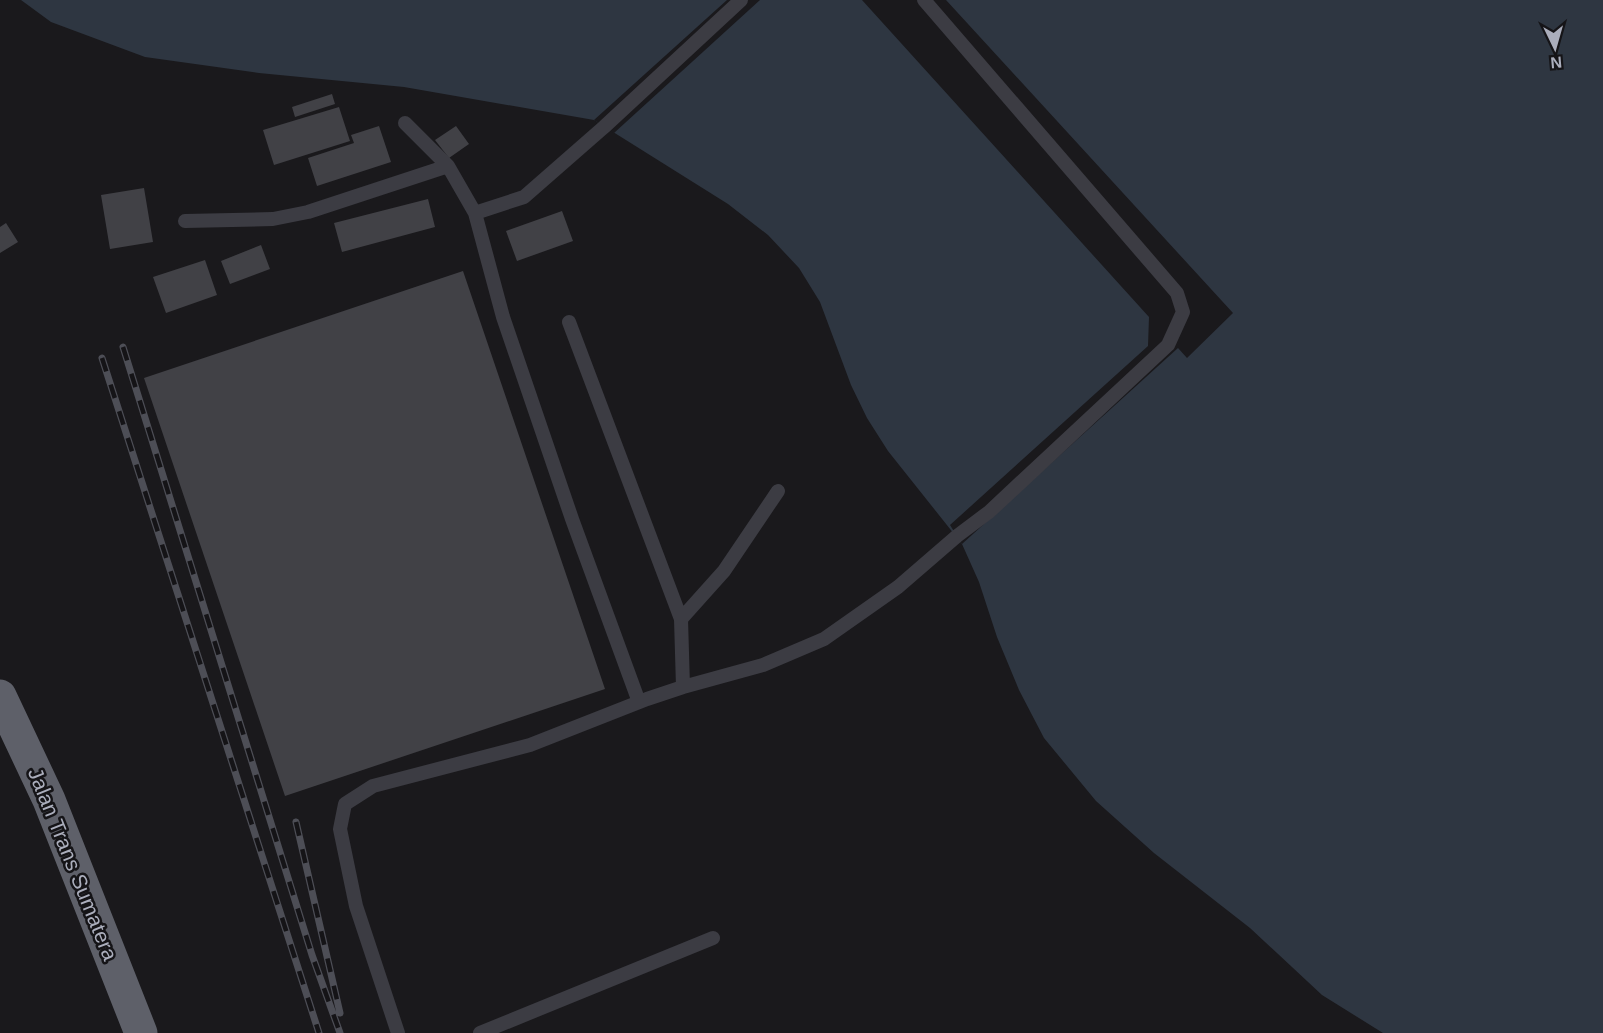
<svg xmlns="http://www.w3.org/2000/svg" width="1603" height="1033" viewBox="0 0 1603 1033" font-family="Arial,sans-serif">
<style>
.water{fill:#2e3641}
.pier{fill:#1a191c}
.building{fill:#414146}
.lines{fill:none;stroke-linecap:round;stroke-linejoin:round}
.service{stroke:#3c3c43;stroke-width:14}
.trunk{stroke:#5e6069;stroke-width:33}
.rail-casing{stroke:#4d4e56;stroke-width:7}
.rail{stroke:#151417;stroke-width:4.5;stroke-dasharray:14;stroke-linecap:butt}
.labels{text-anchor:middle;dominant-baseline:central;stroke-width:5;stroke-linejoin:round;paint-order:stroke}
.street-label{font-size:21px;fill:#abaebc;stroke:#151417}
</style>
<rect width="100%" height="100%" fill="#1a191c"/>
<path class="water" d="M21,0H1603V1033H1383L1322,995L1250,928L1154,853L1096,801L1044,738L1019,690L997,637L979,582L962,544L888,451L867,418L851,385L820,302L799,268L768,235L728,204L594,120L404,87L259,73L145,57L51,22Z"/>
<path class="pier" d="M727,0H760L614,133L594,120Z
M862,0H946L1233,313L1187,358L1178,348L962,544L950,525L1148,346L1149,317Z"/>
<path class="building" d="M332,94L335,104L295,117L292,107Z
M339,107L350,141L274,165L263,130Z
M379,126L391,162L317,186L308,158L354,143L351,135Z
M456,126L469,144L449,158L435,140Z
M144,188L153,242L110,249L101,195Z
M428,199L435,227L342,252L334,223Z
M562,211L573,241L517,261L506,231Z
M6,223L18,242L0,253V227Z
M261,245L270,269L230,284L221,261Z
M205,260L217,295L166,313L153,277Z
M463,271L605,689L285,796L144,378Z"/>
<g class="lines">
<path class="service" d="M405,123L448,166L475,213L503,317L572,519L639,702
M475,213L524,197L604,127L741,0
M185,221L273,219L308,212L448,166
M569,322L681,619
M683,687L681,619L724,571L778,491
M398,1033L356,906L340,829L345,804L373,786L530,745L647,699L683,687L763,665L824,639L898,587L957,536L989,512L1168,345L1183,312L1177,293L924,0
M480,1033L713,938"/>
<path class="trunk" d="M0,696L49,800L141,1033"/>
<g class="rail-casing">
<path id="rail" d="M123,347L312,955L340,1033
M102,358L319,1033
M296,822L340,1013"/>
</g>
<use href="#rail" class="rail"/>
</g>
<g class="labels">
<g class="street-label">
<text transform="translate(73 864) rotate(68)">Jalan Trans Sumatera</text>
</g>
</g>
<g transform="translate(1555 48) rotate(175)" stroke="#151417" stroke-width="4.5" paint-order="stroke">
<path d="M0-4.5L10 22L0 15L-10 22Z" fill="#abaebc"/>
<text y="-9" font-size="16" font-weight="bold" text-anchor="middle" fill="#abaebc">N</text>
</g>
</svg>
